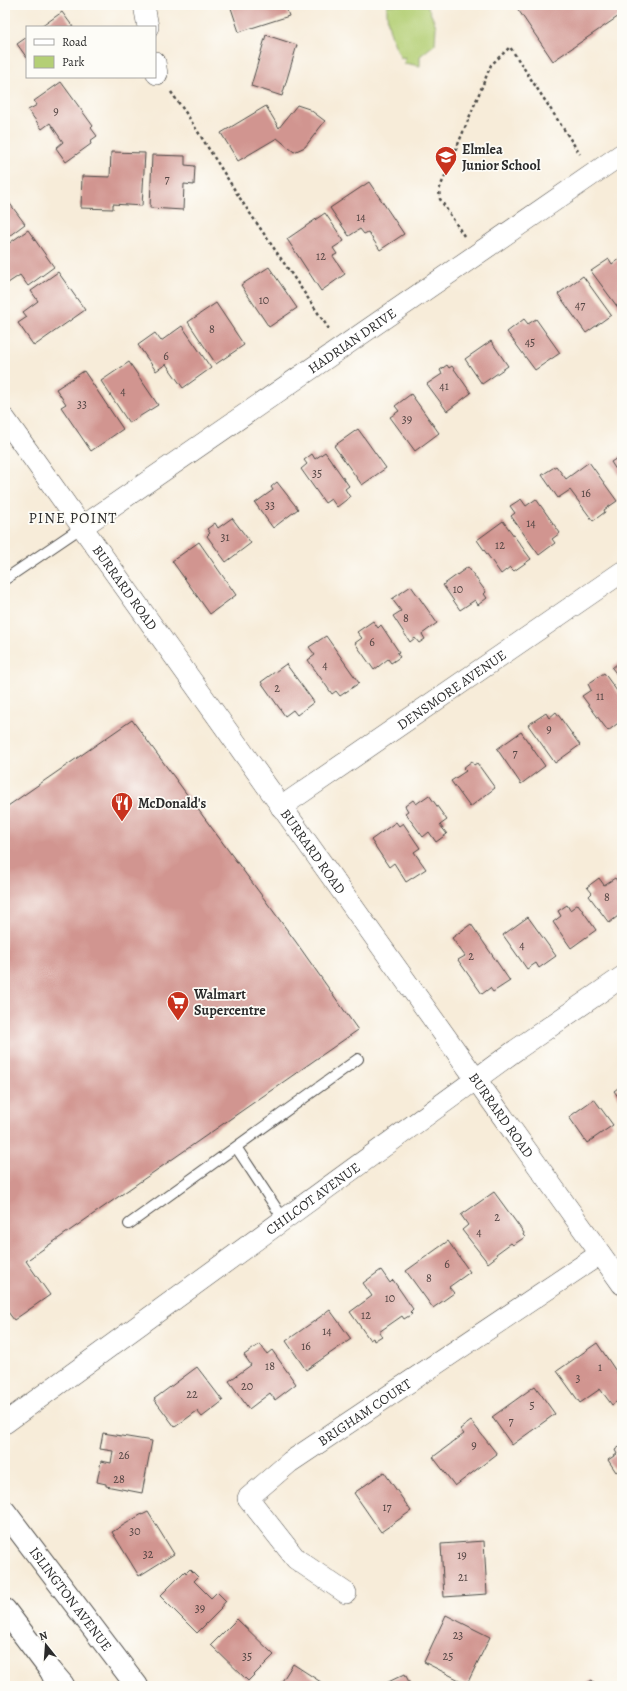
<svg xmlns="http://www.w3.org/2000/svg" width="627" height="1691" viewBox="0 0 627 1691" font-family="Alegreya,serif">
<style>
.green{fill:#b4cf75;stroke:#707d50}
.building{fill:#d19590}
.lines{fill:none;stroke-linecap:round;stroke-linejoin:round}
.service-casing{stroke:#4a4845;stroke-width:12}
.minor-casing{stroke:#4a4845;stroke-width:22}
.secondary-casing{stroke:#4a4845;stroke-width:24}
.motorway-casing{stroke:#4a4845;stroke-width:24}
.path{stroke:#4a4845;stroke-width:2.5;stroke-dasharray:3 3;stroke-linecap:butt}
.service{stroke:#fff;stroke-width:10}
.minor{stroke:#fff;stroke-width:21}
.secondary{stroke:#fff;stroke-width:22}
.motorway{stroke:#fff;stroke-width:22}
.labels{text-anchor:middle;dominant-baseline:central;stroke-width:3.5;stroke-linejoin:round;paint-order:stroke}
.number-label{font-size:12px;fill:#544644}
.poi-label{font-size:14px;font-weight:bold;fill:#2b2b2b;stroke:#fdfcf7;text-anchor:start}
.street-label{font-size:14px;fill:#2b2b2b;stroke:#fdfcf7}
.neighbourhood-label{font-size:15px;letter-spacing:1px;fill:#2b2b2b;stroke:#fdfcf7}
</style>
<rect width="100%" height="100%" fill="#fdfcf7"/>
<filter id="ink" filterUnits="userSpaceOnUse"><feTurbulence type="fractalNoise" baseFrequency=".025" numOctaves="2"/><feDisplacementMap in="SourceGraphic" scale="8" xChannelSelector="R" yChannelSelector="G"/><feConvolveMatrix kernelMatrix="1 2 1 2 8 2 1 2 1" color-interpolation-filters="sRGB"/></filter>
<filter id="wash" filterUnits="userSpaceOnUse"><feTurbulence type="fractalNoise" baseFrequency=".012" numOctaves="4" result="noise"/><feDisplacementMap in="SourceGraphic" scale="16" xChannelSelector="R" yChannelSelector="G"/><feGaussianBlur stdDeviation="0.9" result="paint"/><feColorMatrix in="noise" values="0 0 0 0 0 0 0 0 0 0 0 0 0 0 0 0 0 1.4 0 .05"/><feComposite in="paint" operator="in"/></filter>
<g filter="url(#wash)">
<rect width="100%" height="100%" fill="#f7ecd9"/>
<path class="green" d="M387,5H427L436,26L435,44L420,56V66L404,63L405,57L401,58C392,40 386,25 387,5Z"/>
<g id="blocks">
<path class="building" d="M230,5H285L289,16L239,32Z
M515,5H622V14L553,61Z
M62,12L73,27H41Z
M266,35L297,45L282,96L251,86Z
M27,37V58L17,44Z
M61,82L93,126L91,128L97,136L90,141L91,144L66,162L56,148L63,142L50,123L42,129L28,110L37,105L34,101Z
M297,105L309,109L325,121L305,147L294,152L277,138L238,161L221,133L266,106L279,128Z
M111,152L145,153L142,206L113,204V209L81,208L82,176L110,177Z
M152,155L185,156V165L195,166L194,185L184,184L183,210L150,208Z
M369,182L404,234L380,250L368,232L364,234L360,229L349,236L330,208Z
M5,197L25,224L5,239Z
M325,213L344,241L333,248L337,254L333,256L345,274L321,291L287,239Z
M28,230L54,267L28,286L20,275L5,285V246Z
M620,258L622,261V307L619,309L591,271L609,259L612,264Z
M269,267L297,308L269,327L241,285Z
M58,272L85,310L34,346L18,323L27,317L23,312L38,301L31,291Z
M583,276L611,315L586,333L558,294Z
M216,303L244,345L216,364L188,322Z
M524,319L528,324L536,319L560,353L535,370L507,332Z
M182,326L211,368L183,388L166,364L156,371L138,345L155,333L161,341Z
M491,341L508,366L482,384L465,359Z
M129,362L158,405L129,423L101,381Z
M447,365L449,368L452,366L471,393L447,411L427,384L442,374L440,370Z
M84,371L123,429L91,451L61,407L66,404L56,389Z
M411,394L439,433L415,451L390,417L399,411L395,406Z
M358,429L386,468L362,485L334,446Z
M325,452L349,486L345,489L350,497L337,507L331,499L325,503L301,469L307,464L304,460L312,454L315,459Z
M622,455V479L611,462Z
M589,462L617,501L604,510L605,512L593,521L570,490L558,498L542,475L556,466L566,479Z
M277,482L298,509L273,528L255,503L273,490L271,487Z
M521,499L526,506L536,499L560,533L552,539L555,543L539,555L511,516L515,513L510,506Z
M232,518L251,543L226,562L207,536L210,533L207,529L215,523L218,528Z
M503,521L531,559L514,571L510,567L501,574L477,540Z
M199,542L236,595L210,614L172,561Z
M468,567L486,592L484,594L487,598L478,605L475,600L460,610L443,585Z
M411,586L437,623L422,634L425,639L419,643L415,638L410,642L393,616L401,611L392,599Z
M373,621L378,628L381,625L399,652L397,653L400,657L391,663L388,659L374,670L355,643L362,638L357,632Z
M326,636L359,683L340,696L336,691L332,694L308,660L315,655L309,647Z
M622,660V681L612,668Z
M286,664L314,702L297,715L293,710L285,716L261,682Z
M604,673L622,698V720L608,731L582,696L591,690L588,684Z
M556,712L580,745L555,763L528,725L546,713L549,718Z
M132,720L296,942L358,1030L26,1261L50,1295L14,1320L5,1308V808Z
M521,732L545,766L521,784L497,749Z
M472,761L474,765L477,763L495,788L470,807L451,781L466,771L463,768Z
M429,795L447,820L440,825L447,834L436,842L429,832L423,837L405,813L408,811L405,806L413,800L416,804Z
M396,822L399,826L403,823L420,848L414,852L426,869L406,882L394,863L389,867L371,840Z
M599,878L604,885L615,878L622,887V913L609,923L589,896L592,893L587,887Z
M578,904L596,930L571,948L553,922L561,916L558,911L567,905L570,910Z
M528,917L556,956L539,968L536,963L527,969L503,935Z
M471,924L510,981L493,992L490,988L482,994L458,960L465,956L452,938Z
M622,1085V1102L614,1091Z
M594,1099L613,1125L587,1143L569,1117Z
M494,1192L524,1233L523,1235L525,1237L513,1245L511,1243L496,1254L497,1256L488,1263L462,1230L468,1225L461,1215Z
M448,1241L470,1272L449,1287L454,1293L433,1308L406,1271Z
M381,1270L390,1283L393,1280L413,1309L410,1312L412,1314L404,1319L402,1316L379,1332L382,1336L374,1341L373,1338L370,1340L350,1312L372,1296L363,1283Z
M330,1310L351,1339L306,1370L286,1341Z
M597,1343L622,1380V1398L612,1405L600,1389L580,1403L557,1371Z
M260,1344L267,1354L272,1350L296,1384L275,1400L270,1393L249,1409L229,1381L251,1365L244,1355Z
M197,1367L223,1401L202,1417L197,1411L175,1427L154,1399Z
M535,1386L555,1414L512,1445L492,1417Z
M471,1421L497,1454L455,1486L433,1457L464,1434L460,1429Z
M103,1433L152,1441L142,1493L106,1486V1484L97,1482L101,1461L111,1463L113,1451L100,1449Z
M622,1445V1468L616,1472L608,1460L617,1454L615,1450Z
M384,1472L411,1511L381,1532L354,1493Z
M148,1512L174,1554L139,1576L112,1532L142,1514V1515Z
M484,1541L487,1594L444,1597L441,1544Z
M190,1569L198,1577L194,1581L211,1598L217,1592L226,1601L220,1608L221,1609L197,1633L160,1596L185,1571L186,1573Z
M446,1615L490,1637L467,1684L424,1662Z
M237,1619L274,1655L248,1681L211,1645Z
M293,1664L327,1686H279Z
M405,1674L411,1686H380Z
M592,1680L597,1686H583Z"/>
</g>
</g>
<g filter="url(#ink)">
<use href="#blocks" fill-opacity="0" stroke="#4a4845" stroke-width="1"/>
<g class="lines">
<g class="service-casing">
<path id="service" d="M7,578L82,527
M236,1147L284,1220
M129,1224L358,1059"/>
</g>
<g class="minor-casing">
<g id="minor">
<path d="M144,5L148,27"/>
<path d="M155,62L157,74"/>
<path id="s1" d="M5,419L622,1284"/>
<path id="s2" d="M82,527L622,154"/>
<path id="s3" d="M281,807L622,572"/>
<path id="s4" d="M5,1423L516,1050L622,977"/>
<path id="s5" d="M346,1593L296,1559L248,1498L290,1462L600,1254"/>
</g>
</g>
<g class="secondary-casing">
<g id="secondary">
<path id="s6" d="M5,1512L137,1686"/>
<path d="M5,1610L51,1671L63,1685"/>
</g>
</g>
<g class="motorway-casing">
<path id="motorway" d="M51,1671L58,1686"/>
</g>
<path class="path" d="M171,92L188,116L243,203L329,329
M464,236L440,199L439,190L491,65L510,47L580,154
M5,748L7,750"/>
<use href="#service" class="service"/>
<use href="#minor" class="minor"/>
<use href="#secondary" class="secondary"/>
<use href="#motorway" class="motorway"/>
</g>
</g>
<defs>
<g id="school-pin" transform="scale(1.15)"><path d="M0 17L-7.5 6A9.5 9.5 0 1 1 7.5 6Z" fill="#c8321e" stroke="#fdfcf7"/><path d="M0-5L7-2L0 1L-7-2ZM-4 1L0 2.5L4 1V4Q0 6-4 4Z" fill="#fff"/></g>
<g id="restaurant-pin" transform="scale(1.15)"><path d="M0 17L-7.5 6A9.5 9.5 0 1 1 7.5 6Z" fill="#c8321e" stroke="#fdfcf7"/><path d="M-5-6h1v4h1v-4h1v4h1v-4h1v5L-1.5 .5V6h-2V.5L-5-1ZM5-6V6H3V1.5H1.5Q1.5-4 5-6Z" fill="#fff"/></g>
<g id="supermarket-pin" transform="scale(1.15)"><path d="M0 17L-7.5 6A9.5 9.5 0 1 1 7.5 6Z" fill="#c8321e" stroke="#fdfcf7"/><path d="M-6-5.5h2.5l.6 2H6L4.5 2H-2.5L-4.4-4H-6ZM-1.5 3.2a1.3 1.3 0 1 0 .1 0ZM3 3.2a1.3 1.3 0 1 0 .1 0Z" fill="#fff"/></g>
</defs>
<g fill-rule="evenodd">
<use href="#school-pin" x="446" y="157"/>
<use href="#restaurant-pin" x="122" y="803"/>
<use href="#supermarket-pin" x="178" y="1002"/>
</g>
<g class="labels">
<g class="number-label">
<text x="56" y="111">9</text>
<text x="167" y="179">7</text>
<text x="361" y="217">14</text>
<text x="321" y="256">12</text>
<text x="264" y="300">10</text>
<text x="580" y="305">47</text>
<text x="212" y="329">8</text>
<text x="530" y="342">45</text>
<text x="166" y="356">6</text>
<text x="444" y="386">41</text>
<text x="123" y="391">4</text>
<text x="82" y="404">33</text>
<text x="407" y="419">39</text>
<text x="317" y="473">35</text>
<text x="586" y="493">16</text>
<text x="270" y="505">33</text>
<text x="531" y="523">14</text>
<text x="225" y="537">31</text>
<text x="500" y="545">12</text>
<text x="458" y="589">10</text>
<text x="406" y="618">8</text>
<text x="372" y="642">6</text>
<text x="325" y="665">4</text>
<text x="277" y="688">2</text>
<text x="600" y="696">11</text>
<text x="549" y="729">9</text>
<text x="515" y="753">7</text>
<text x="607" y="897">8</text>
<text x="522" y="945">4</text>
<text x="471" y="956">2</text>
<text x="497" y="1217">2</text>
<text x="479" y="1232">4</text>
<text x="447" y="1264">6</text>
<text x="429" y="1278">8</text>
<text x="390" y="1298">10</text>
<text x="366" y="1315">12</text>
<text x="327" y="1331">14</text>
<text x="306" y="1346">16</text>
<text x="270" y="1366">18</text>
<text x="600" y="1367">1</text>
<text x="578" y="1378">3</text>
<text x="247" y="1386">20</text>
<text x="192" y="1394">22</text>
<text x="532" y="1405">5</text>
<text x="511" y="1421">7</text>
<text x="474" y="1445">9</text>
<text x="124" y="1455">26</text>
<text x="119" y="1479">28</text>
<text x="387" y="1507">17</text>
<text x="135" y="1531">30</text>
<text x="148" y="1554">32</text>
<text x="462" y="1555">19</text>
<text x="463" y="1577">21</text>
<text x="200" y="1608">39</text>
<text x="458" y="1635">23</text>
<text x="247" y="1656">35</text>
<text x="448" y="1656">25</text>
</g>
<g class="poi-label">
<text x="462" y="149">Elmlea<tspan x="462" dy="16">Junior School</tspan></text>
<text x="138" y="803">McDonald's</text>
<text x="194" y="994">Walmart<tspan x="194" dy="16">Supercentre</tspan></text>
</g>
<g class="street-label">
<text stroke="none"><textPath href="#s2" startOffset="328">HADRIAN DRIVE</textPath></text>
<text stroke="none"><textPath href="#s1" startOffset="207">BURRARD ROAD</textPath></text>
<text stroke="none"><textPath href="#s3" startOffset="207">DENSMORE AVENUE</textPath></text>
<text stroke="none"><textPath href="#s1" startOffset="531">BURRARD ROAD</textPath></text>
<text stroke="none"><textPath href="#s1" startOffset="855">BURRARD ROAD</textPath></text>
<text stroke="none"><textPath href="#s4" startOffset="381">CHILCOT AVENUE</textPath></text>
<text stroke="none"><textPath href="#s5" startOffset="283">BRIGHAM COURT</textPath></text>
<text stroke="none"><textPath href="#s6" startOffset="109">ISLINGTON AVENUE</textPath></text>
</g>
<g class="neighbourhood-label">
<text x="73" y="518">PINE POINT</text>
</g>
</g>
<rect width="627" height="1691" fill="none" stroke="#fdfcf7" stroke-width="20"/>
<rect x="26" y="26" width="130" height="52" fill="#fdfcf7" stroke="#a9a8a5"/>
<rect x="34" y="39" width="20" height="6" fill="#ffffff" stroke="#a9a8a5"/>
<text x="62" y="46" font-size="12" fill="#2b2b2b">Road</text>
<rect x="34" y="56" width="20" height="12" fill="#b4cf75" stroke="#a9a8a5"/>
<text x="62" y="66" font-size="12" fill="#2b2b2b">Park</text>
<g transform="translate(46 1645) rotate(343)" stroke="#fdfcf7" stroke-width="3" paint-order="stroke">
<path d="M0-3L7 15L0 10L-7 15Z" fill="#2b2b2b"/>
<text y="-6" font-size="11" font-weight="bold" text-anchor="middle" fill="#2b2b2b">N</text>
</g>
</svg>
